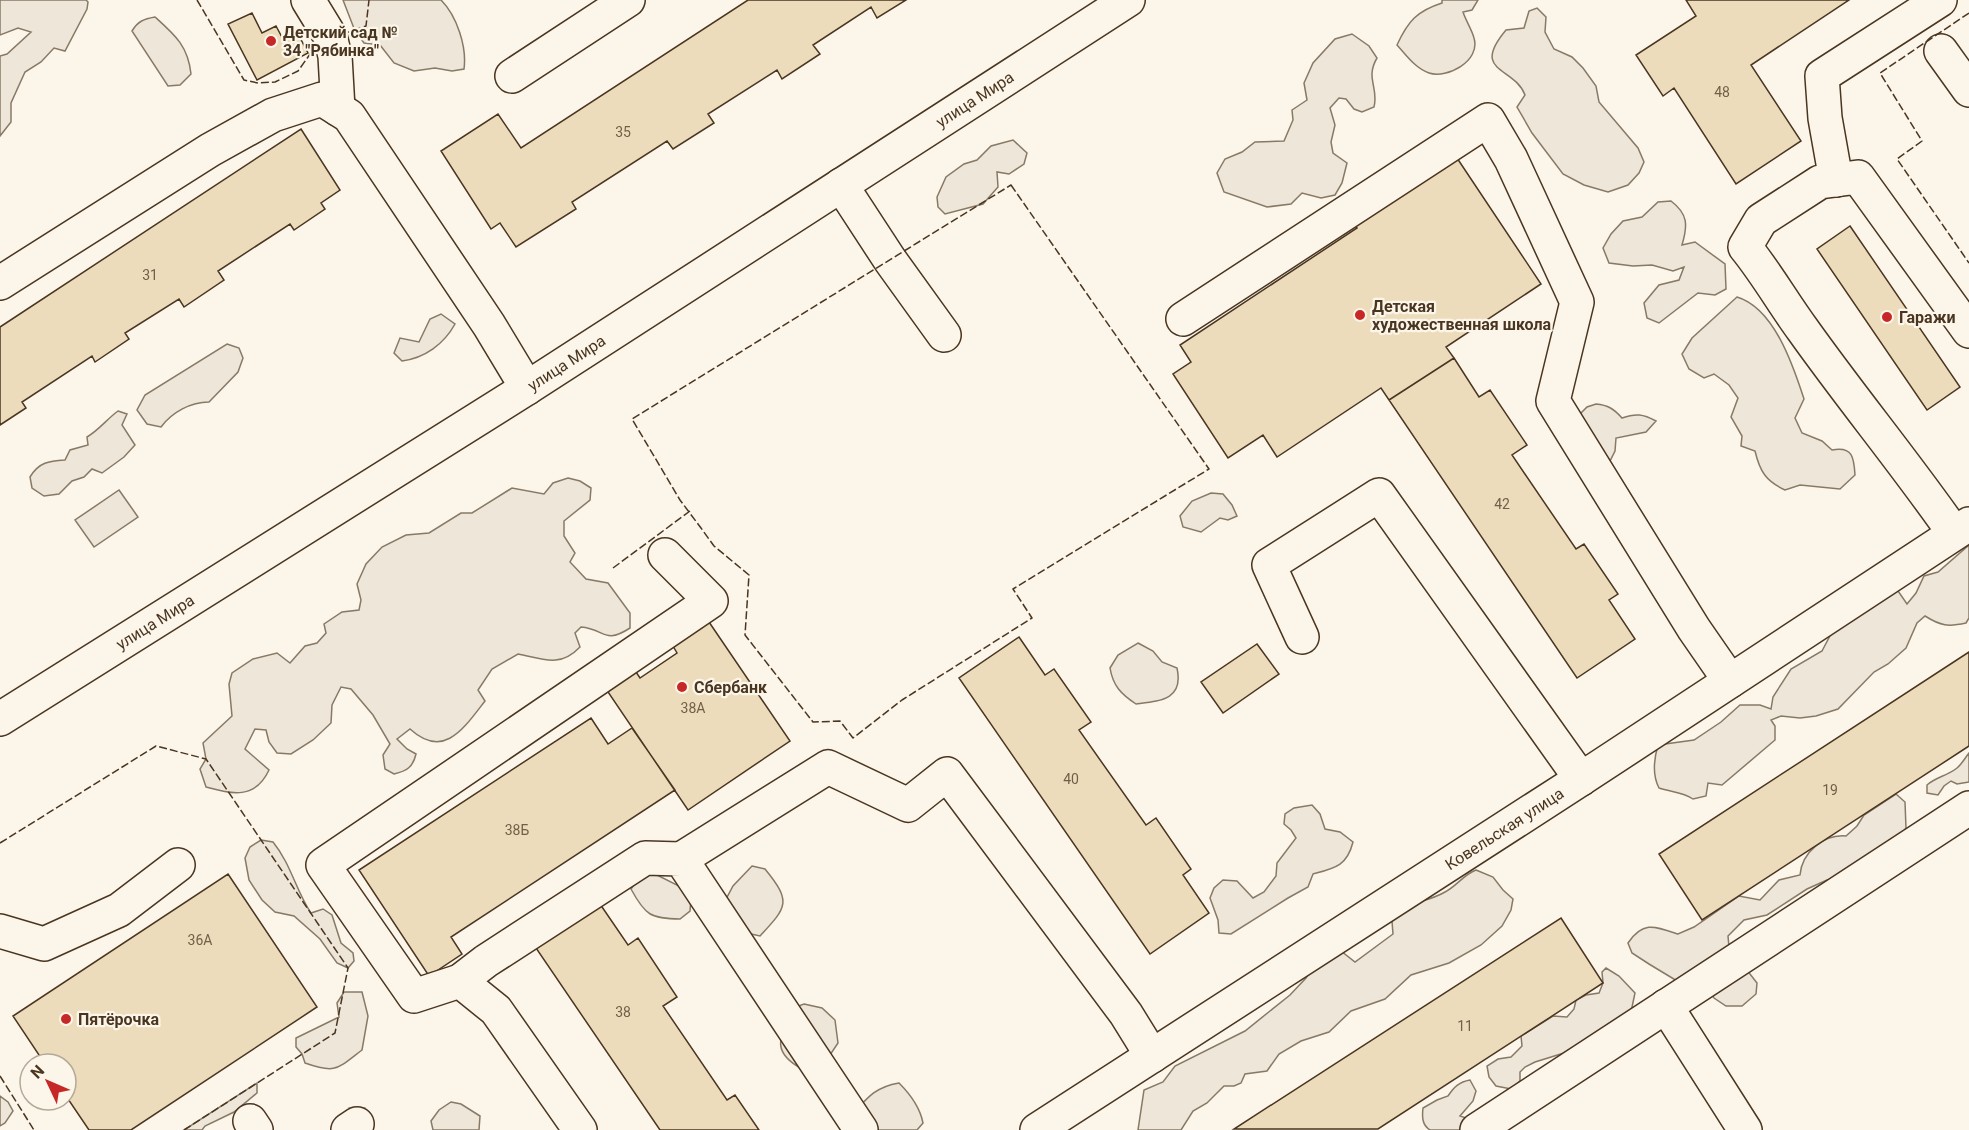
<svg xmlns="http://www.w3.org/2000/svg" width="1969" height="1130" viewBox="0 0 1969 1130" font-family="Roboto,sans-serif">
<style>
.green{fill:#ede6d9;stroke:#887966;stroke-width:1.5}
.building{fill:#ecdcbc;stroke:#4a3520;stroke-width:1.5}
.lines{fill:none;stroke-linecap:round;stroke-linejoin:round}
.minor-casing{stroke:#4a3520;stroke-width:36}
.major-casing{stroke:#4a3520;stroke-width:36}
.minor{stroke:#fbf6e9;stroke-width:33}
.major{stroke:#fbf6e9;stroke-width:33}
.fence{stroke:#4a3520;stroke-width:1.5;stroke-dasharray:8 3;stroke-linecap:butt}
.poi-dot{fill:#c62828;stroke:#fbf6e9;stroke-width:2}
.labels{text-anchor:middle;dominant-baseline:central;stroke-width:4.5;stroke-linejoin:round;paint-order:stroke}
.number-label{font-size:14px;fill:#725f47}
.poi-label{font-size:16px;font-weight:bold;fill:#4a3520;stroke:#fbf6e9;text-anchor:start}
.street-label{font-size:16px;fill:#4a3520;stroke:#fbf6e9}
</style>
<rect width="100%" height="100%" fill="#fbf6e9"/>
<path class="green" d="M0,0H86L88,2L87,9L65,51L54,48L41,62L25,72L11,103V122L0,136V56L7,54L31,32L18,28L0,35Z
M343,0H441C457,16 467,47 464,69L452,71L435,68L414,71L394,63L380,45L364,43L355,31Z
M1442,0H1478L1472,10L1463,12C1466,21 1472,30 1474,38C1481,61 1447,79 1429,73C1415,68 1406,55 1397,45C1408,21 1417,11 1442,3Z
M1537,8L1546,17L1545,32L1554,49L1572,57L1583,68L1596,86L1599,102L1638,148L1644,162L1639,173L1628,185L1608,192L1584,185L1563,174L1532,133L1517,107L1525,95C1514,66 1470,73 1506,30L1524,28L1529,11Z
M155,17C175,35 188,46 191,74L180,85L168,86L132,31C138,21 144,19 155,17Z
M1352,34L1369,46L1377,58C1365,78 1379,88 1374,107L1362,112L1354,109L1346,99L1339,98L1330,108L1335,125L1331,142L1333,153L1347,163L1342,183L1335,195L1321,198L1302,193L1291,204L1267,207L1224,192L1217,173L1225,159L1242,152L1255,142L1284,141L1293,120L1292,110L1307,100L1304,83L1313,63L1335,39Z
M1013,140L1027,153L1024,164L1009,174L997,172L998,187L983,204L945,214L938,207L937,197L946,177L964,164L977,160L991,146Z
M1671,201C1688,214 1688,225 1682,245L1695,242L1725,264L1726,289L1715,295L1698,293L1659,323L1647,318L1644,303L1659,285L1679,280L1684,267L1673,271L1652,265L1633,266L1609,263L1603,248L1611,234L1623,221L1642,217L1658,202Z
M1737,297C1774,308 1793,365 1804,399L1795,418L1802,433L1822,441L1832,450C1853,446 1854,458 1855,475L1840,489L1800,485L1785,490C1766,481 1760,472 1755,451L1741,446L1742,436L1731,417L1738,398L1729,385L1714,374L1704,378L1689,369L1682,354L1692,338Z
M441,314L455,324C444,344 425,358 402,361L394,353L400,338L419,342L430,319Z
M227,344L239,348L243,358L238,372L209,402C191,402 172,412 161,427L147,424L137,410L145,395Z
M1596,404C1608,405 1614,409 1622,418C1636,413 1643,414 1656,421L1646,432L1616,438L1615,451L1609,463L1582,423L1581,413L1587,407Z
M118,411L127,414L122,425L135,445L124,457L102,473L92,469L84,477L72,481L59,494L44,496L32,488L30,477C39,462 49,461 65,460L70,450L88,445L87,437C99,430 107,419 118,411Z
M568,478L580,481L591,488L590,500L564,521V536L575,553L570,562L586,579L608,583L630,613V628C604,645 605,629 581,627L575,633L580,647C560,668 543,659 518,654L492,669L478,690L485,701C464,728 444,760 410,729L397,739L407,749L416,754C413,767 407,771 394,774L385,769L383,755L390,744L373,715L351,689L341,687L332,705L331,723L313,740L291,754L277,753L269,742L266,730L255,729L245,749L269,770C255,800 232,794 206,787L200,769L206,759L203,743L232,716L229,684L232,673L253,659L277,653L290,663L305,646L317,643L326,633L324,624L342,612L359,610L361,600L357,584L366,564L382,547L406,535L429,533L461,513H472L512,488L544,494L553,483Z
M119,490L138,517L94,547L75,520Z
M1211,493L1223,494L1232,505L1237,516L1228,520L1220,518L1201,532L1183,527L1180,516L1192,501Z
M1969,545V618L1966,623C1948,627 1941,626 1925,616L1917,623L1906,648L1888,664L1874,672L1838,709L1816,716L1800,718L1781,716L1771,720L1775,726V740L1722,785L1708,783L1706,796L1693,799C1683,792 1671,792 1659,788C1652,775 1654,759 1658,745L1694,740L1721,722L1740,705H1760L1771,709L1773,697L1791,669L1822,651L1832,632L1896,588L1907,604L1916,593L1924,576L1938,572Z
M1138,643L1153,651L1162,662L1177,668C1184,700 1160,701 1136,704C1121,694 1113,686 1110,668L1118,655Z
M1969,753V782L1957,784L1951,781L1944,786L1938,795L1927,793V785C1936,777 1947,776 1957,768C1961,765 1965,758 1969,753Z
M1896,794L1905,802L1906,828L1898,841L1844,876L1827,880L1807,889L1767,915L1744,920L1728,936L1729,947L1757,983L1756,994L1742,1006H1726L1714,998L1708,990L1682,984L1649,964L1632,953L1628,943C1643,921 1654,926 1678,934L1694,927L1739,896L1760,900L1779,880L1800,875C1802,852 1824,834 1846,836L1857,826L1864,815Z
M1312,805L1320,814L1325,829L1340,832L1353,842C1347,866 1335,868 1313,874L1308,887L1288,898L1231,934L1219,933L1218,920L1210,898L1214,888L1223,880L1237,881L1253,898L1264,892L1276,876L1277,863L1296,838L1291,830L1284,824L1285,814L1294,808Z
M261,840L273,842C291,864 296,891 311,913L323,909L332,915L341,943L353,953L354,961L348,968L337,963L320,939L294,916L275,912L262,900L249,880L245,858L250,847Z
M752,866L765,869C792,902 787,907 760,936L742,932L724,903L733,886Z
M1476,870L1493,877L1503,890L1513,899L1511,910L1502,926L1481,945L1449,963L1411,975L1385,999L1351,1011L1329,1032L1301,1041L1279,1054L1267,1071L1245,1074L1241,1083L1234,1086H1224L1207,1103L1193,1111L1181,1130H1138L1144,1090L1163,1082L1175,1066L1245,1031L1290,995L1306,978L1319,957L1341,951L1355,962L1393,934L1392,921L1395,911C1412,902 1430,901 1445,892C1457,886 1463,875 1476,870Z
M655,874L679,886L691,898L690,911L680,919C651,919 645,915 631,889L641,875Z
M1606,968L1619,976L1635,993L1631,1012L1564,1053L1535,1062L1525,1067L1520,1072V1081L1511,1089L1496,1086L1489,1077L1487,1066L1498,1059L1511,1057L1522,1046L1521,1036L1553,1016L1567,1017L1574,1009L1576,1000L1586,995L1599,993L1603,983L1602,972Z
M344,992H362L368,1016L362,1050C337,1069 336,1074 305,1063L302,1054L296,1047V1038L339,1017L337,1003Z
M804,1004L822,1008L835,1020L838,1043L828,1058L802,1069C769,1051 781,1036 793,1008Z
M1470,1080L1476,1091L1473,1101L1460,1116L1469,1119L1467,1130H1430C1422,1125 1422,1117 1423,1108L1437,1100L1448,1096C1454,1087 1459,1082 1470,1080Z
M257,1083V1093L234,1112L205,1126L202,1130H184Z
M899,1083C911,1095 920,1107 923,1123L917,1130H852V1115C867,1098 875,1087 899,1083Z
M0,1096L8,1102L13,1111L5,1123L0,1126Z
M451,1102L461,1104L480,1116L479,1130H433L431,1121L439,1110Z"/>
<path class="building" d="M748,0H906L877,18L871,7L813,45L820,54L782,79L777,70L708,114L714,123L673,149L667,141L572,202L576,209L516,247L500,223L491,229L441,151L498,114L521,148Z
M1686,0H1849L1751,65L1801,141L1736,184L1674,88L1663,96L1636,55L1696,16Z
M252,13L262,33L276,26L284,41L298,34L308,53L257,80L228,24Z
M301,129L340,190L321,203L325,209L294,230L290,224L218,271L224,280L184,307L179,299L125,333L129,339L95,362L92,356L22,402L26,408L0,425V327Z
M1455,155L1541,284L1446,347L1454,358L1389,400L1381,388L1277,457L1263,435L1228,458L1173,374L1191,362L1180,345L1357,228L1354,223Z
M1850,226L1960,387L1927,410L1817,249Z
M1454,358L1479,397L1490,390L1527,445L1512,455L1576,549L1584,544L1618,594L1609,600L1635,639L1577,678L1389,400Z
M709,622L790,741L688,810L606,689L634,669L640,678L677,653L673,646Z
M1019,637L1045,675L1054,669L1091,722L1079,730L1146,825L1156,818L1191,869L1183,875L1209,913L1150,954L959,678Z
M1257,644L1279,674L1223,713L1201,682Z
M1969,652V746L1702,920L1659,854Z
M591,718L608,744L632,728L675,790L451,937L462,954L429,976L359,870Z
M228,874L317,1007L131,1130H89L66,1096V1064H45L13,1016Z
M600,904L628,945L638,938L677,997L663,1006L727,1100L735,1095L759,1130H660L536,948Z
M1561,918L1603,983L1378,1129H1234Z"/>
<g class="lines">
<g class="minor-casing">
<g id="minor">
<path d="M308,0L330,36L335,56L338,109"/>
<path d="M1941,51L1969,90"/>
<path d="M512,76L628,0"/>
<path d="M1836,180L1825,118L1822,76L1940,0"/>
<path d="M841,185L890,260L944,335"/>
<path d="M0,283L210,150L273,115L322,99L349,116L489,325L527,388"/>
<path d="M1183,319L1488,120L1511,159L1577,302L1553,401L1694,629L1730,681"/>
<path d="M1954,533C1906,464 1852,399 1803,330C1783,303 1767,274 1745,247L1761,220L1820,182L1858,177L1969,331"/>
<path d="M1302,637L1269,565L1379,495L1581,779"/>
<path d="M681,859L828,767L908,805L947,774L1126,1014L1152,1056"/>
<path d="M0,931L44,944L119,910L178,865"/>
<path d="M460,981L486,961L645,858L681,859L861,1130"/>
<path d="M1666,1006L1745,1130"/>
<path d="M250,1121L256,1130"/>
<path d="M348,1130L357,1124"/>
<path d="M580,1130L496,1010L460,981L414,996L323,865L711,601L665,555"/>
<path id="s1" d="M1037,1130L1581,779L1969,524"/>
<path d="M1477,1130L1969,808"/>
</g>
</g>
<g class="major-casing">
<g id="major">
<path id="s2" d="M0,719L527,388L1128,0"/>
</g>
</g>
<use href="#minor" class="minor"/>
<use href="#major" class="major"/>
<path class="fence" d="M197,0L244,80L258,83L275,82L298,71L318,43
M1969,13L1880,73L1922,141L1897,159L1969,263
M343,34L366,26L369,0
M1011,185L1209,469L1013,589L1032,618L902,700L853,738L840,721L813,722L745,635L749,575L714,546L701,528L680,500L632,419Z
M613,568L690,511
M0,843L156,746L206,759L348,968L335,1033L184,1130
M0,1076L34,1130"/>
</g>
<g class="poi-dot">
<circle cx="271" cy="41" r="6"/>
<circle cx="1360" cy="315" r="6"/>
<circle cx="1887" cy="317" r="6"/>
<circle cx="682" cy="687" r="6"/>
<circle cx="66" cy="1019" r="6"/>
</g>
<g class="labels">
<g class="number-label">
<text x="1722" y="92">48</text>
<text x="623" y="132">35</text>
<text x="150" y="275">31</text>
<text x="1502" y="504">42</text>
<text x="693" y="708">38А</text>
<text x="1071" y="779">40</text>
<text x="1830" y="790">19</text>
<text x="517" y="830">38Б</text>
<text x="200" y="940">36А</text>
<text x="623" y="1012">38</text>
<text x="1465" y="1026">11</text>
</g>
<g class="poi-label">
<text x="283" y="32">Детский сад №<tspan x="283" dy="18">34 "Рябинка"</tspan></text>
<text x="1372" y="306">Детская<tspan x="1372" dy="18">художественная школа</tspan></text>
<text x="1899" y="317">Гаражи</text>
<text x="694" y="687">Сбербанк</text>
<text x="78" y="1019">Пятёрочка</text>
</g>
<g class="street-label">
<text stroke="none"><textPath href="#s2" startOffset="1155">улица Мира</textPath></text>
<text stroke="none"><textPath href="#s2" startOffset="669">улица Мира</textPath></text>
<text stroke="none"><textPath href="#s2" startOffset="183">улица Мира</textPath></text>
<text stroke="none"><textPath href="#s1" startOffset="556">Ковельская улица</textPath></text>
</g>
</g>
<g transform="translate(48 1082) rotate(314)"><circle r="28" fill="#fbf6e9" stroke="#b4a999" stroke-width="1.5"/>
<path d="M0-4.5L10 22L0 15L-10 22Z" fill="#c62828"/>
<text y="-9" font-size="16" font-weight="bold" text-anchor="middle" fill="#4a3520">N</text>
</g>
</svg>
